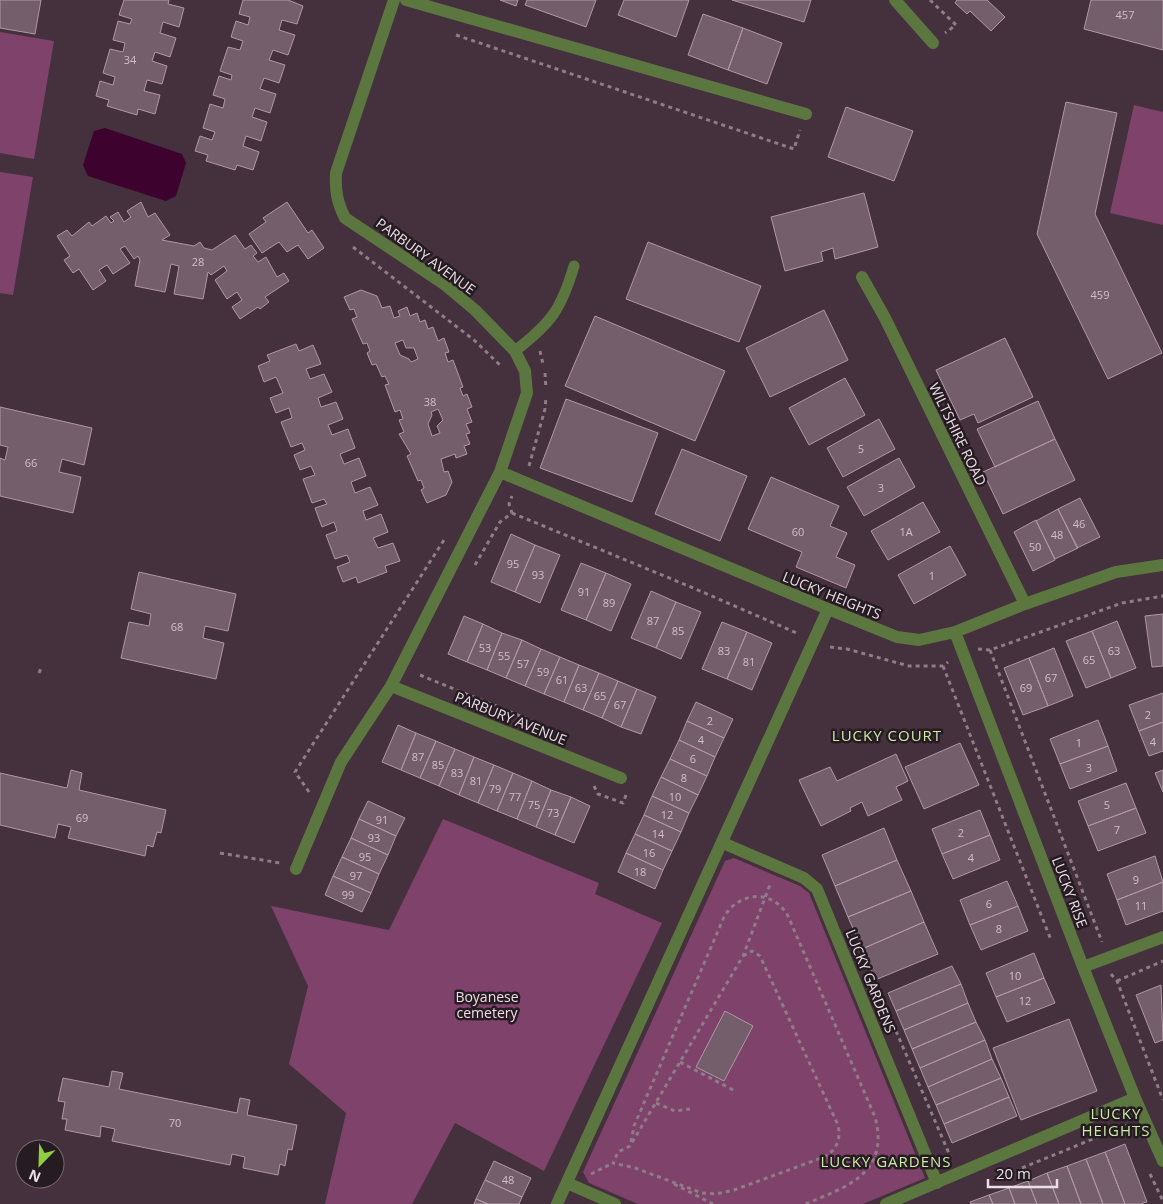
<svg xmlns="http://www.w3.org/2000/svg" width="1163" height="1204" viewBox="0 0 1163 1204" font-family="'Open Sans',sans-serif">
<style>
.green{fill:#7f426b}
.water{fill:#3e022f}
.building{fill:#755e6c;stroke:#b097a6;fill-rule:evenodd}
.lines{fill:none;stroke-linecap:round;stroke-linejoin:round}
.path{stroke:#8e7c87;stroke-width:3;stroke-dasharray:4 4;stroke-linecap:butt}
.lane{stroke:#5c7640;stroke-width:11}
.street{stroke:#5c7640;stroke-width:12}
.labels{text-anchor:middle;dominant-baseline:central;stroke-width:5;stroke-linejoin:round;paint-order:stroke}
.number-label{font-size:11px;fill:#cebfc8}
.street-label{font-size:14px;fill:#ecdfe7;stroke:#251b21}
.park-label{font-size:14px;fill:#f2dae8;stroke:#251b21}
.neighbourhood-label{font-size:15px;letter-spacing:1px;fill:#c9eca5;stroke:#251b21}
</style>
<rect width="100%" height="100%" fill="#45303d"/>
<path class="green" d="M0,32L54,41L34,159L0,153Z
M1134,105L1163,112V225L1110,213Z
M0,172L33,177L13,295L0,293Z
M443,819L599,883L595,894L662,923L544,1171L455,1123L412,1204H325L346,1113L289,1064L308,986L271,906L389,930Z
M734,858L800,886L809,893L925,1178L863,1204H638L589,1183L583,1172L725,861Z"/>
<path class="water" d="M105,128L182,154L186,163L176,196L166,201L88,176L83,165L94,131Z"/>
<path class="building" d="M0,0H41L35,34L0,28Z
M124,0H169L168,4L184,8L179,27L163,22L160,33L176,38L170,57L155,52L152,61L167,66L162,84L147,80L144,91L160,95L155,114L138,109L137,115L107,106L109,100L96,96L100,81L113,85L115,77L103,73L110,49L123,52L125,43L113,40L118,21L130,24L132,19L119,15Z
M243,0H288L303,6L297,24L282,20L279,30L295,35L288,55L273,50L269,60L285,65L279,83L264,78L260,89L276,94L270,113L255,108L252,117L267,122L261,141L246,136L243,146L259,152L253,170L237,165L235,170L206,161L208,155L195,151L200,136L212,140L215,132L203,128L210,104L223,108L225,99L213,95L219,76L231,80L232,75L220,71L228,47L240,50L243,41L231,37L236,21L248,25L250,17L239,14Z
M500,0H518L516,6Z
M527,0H596L586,27L525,5Z
M624,0H689L676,37L618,15Z
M732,0H811L804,22Z
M957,0H987L1005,17L991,31L970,11L967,14L955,3Z
M1091,0H1163V50L1084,29Z
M703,14L743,28L728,70L688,55Z
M743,28L782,43L767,84L728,70Z
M1066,102L1117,113L1095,214L1162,353L1108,379L1037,234Z
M846,107L913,131L894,181L828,157Z
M864,193L878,247L835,259L833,248L821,252L823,261L785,271L771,217Z
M141,202L148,217L155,213L170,235L162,240L194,246L200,242L204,248L212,250L235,235L245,249L251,245L257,253L253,256L258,262L266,257L277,277L284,273L289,281L265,297L269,302L260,309L258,307L240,319L232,307L242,300L237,292L227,299L215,280L227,271L224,266L211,275L208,272L203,299L174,294L179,266L171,264L165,292L135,286L140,260L138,256L134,259L125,246L120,249L130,263L113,274L107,265L99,270L106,281L93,290L79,269L73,273L64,260L70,256L57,236L67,230L72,236L89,222L92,226L106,216L111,223L114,221L110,217L118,212L124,222L131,217L127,211Z
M287,202L308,233L312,230L324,248L308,259L298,245L287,252L279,242L262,253L249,234L266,222L263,218Z
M648,242L761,286L739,342L626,299Z
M361,290L377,296L382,308L390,306L394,318L400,316L398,311L407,307L410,316L417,313L420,322L425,320L428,329L433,327L438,341L444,338L449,352L445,353L448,362L453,360L463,387L460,388L463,396L467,394L472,407L467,409L472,422L466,424L470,433L466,434L470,444L464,446L467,454L456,458L455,454L441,459L444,472L448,471L452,482L446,495L427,503L421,490L424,488L421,480L418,481L407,456L411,454L399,434L404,432L399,420L403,419L400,410L395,412L385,385L389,384L385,376L382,377L376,364L372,365L367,353L370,351L367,343L363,344L352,319L357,317L354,309L350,310L344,297ZM403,340L406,348H414L418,359L411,362L409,359L400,355L395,343ZM438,409L443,420L437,426L440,433L432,436L428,424L432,415L431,412Z
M824,310L848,360L770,397L746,348Z
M595,316L725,371L695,441L565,386Z
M1005,338L1033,397L978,423L974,414L960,420L936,370Z
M296,344L299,351L313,345L321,364L306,369L310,379L324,374L332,392L318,398L321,407L336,402L343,419L328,425L332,435L348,429L355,448L340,454L344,464L359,458L366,476L351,482L355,493L370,487L378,505L363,511L366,520L381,514L388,532L373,538L378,548L393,543L400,561L385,566L387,572L358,583L356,577L343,582L337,567L350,562L347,555L335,559L326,535L337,531L334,522L322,527L315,508L327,504L324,499L312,503L303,479L315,475L311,466L300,470L294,455L305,450L302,443L291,447L281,422L292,418L289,408L276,413L270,398L283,393L276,377L264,382L258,366L270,361L267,355Z
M845,378L865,415L809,445L789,408Z
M566,399L658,433L632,502L540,468Z
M1038,401L1055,439L995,467L977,429Z
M0,407L92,428L84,465L62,459L59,472L81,477L73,513L0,496V458L5,460L8,447L0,445Z
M879,419L895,449L843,477L827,448Z
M1055,439L1075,480L1003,514L983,472Z
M682,449L747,476L720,541L655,514Z
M899,458L915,487L864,516L847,487Z
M771,477L839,506L830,526L847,533L836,557L855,565L846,588L796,567L802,552L748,529Z
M1080,498L1100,537L1077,548L1058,509Z
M923,502L940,532L888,560L871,531Z
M1058,509L1078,548L1055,559L1036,521Z
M1036,520L1055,560L1033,571L1014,532Z
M511,534L535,545L515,592L491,582Z
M535,545L560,555L540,603L515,592Z
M950,546L966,575L914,604L898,575Z
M581,563L606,573L586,620L561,610Z
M139,572L236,594L228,631L205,626L203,638L224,643L216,679L121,658L129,622L149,626L151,614L131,609Z
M606,573L631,584L611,631L586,620Z
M651,591L676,602L656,648L631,638Z
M676,602L701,612L681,659L656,648Z
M1163,614V666L1152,667L1145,616Z
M464,616L483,624L467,662L448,654Z
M1117,621L1136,668L1111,678L1092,631Z
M722,622L747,632L727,679L702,669Z
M483,624L502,633L487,670L467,662Z
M1092,631L1111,678L1086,688L1066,641Z
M747,632L772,643L752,690L727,679Z
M502,633L522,640L506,678L487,670Z
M522,640L541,649L525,686L506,678Z
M1054,648L1073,696L1048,706L1029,658Z
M541,649L560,657L544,694L525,686Z
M560,657L579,665L564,702L544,694Z
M1029,658L1048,706L1023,715L1004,668Z
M579,665L599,673L583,710L564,702Z
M599,673L618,681L602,718L583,710Z
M618,681L637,689L621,727L602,718Z
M637,689L656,697L641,734L621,727Z
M1163,693V722L1139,731L1129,705Z
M696,702L733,719L724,738L687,721Z
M1098,720L1108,746L1060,764L1050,739Z
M687,721L724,738L715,757L679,740Z
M1163,722V751L1149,756L1139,731Z
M398,725L416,733L401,770L382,762Z
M416,733L436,741L420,778L401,770Z
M679,740L715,757L707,776L670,759Z
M436,741L455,749L439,786L420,778Z
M960,743L979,785L924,809L905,767Z
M1108,746L1117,771L1070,789L1060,764Z
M455,749L474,757L459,795L439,786Z
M896,754L908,781L896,787L902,800L868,816L862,802L850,808L851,811L821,826L799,780L830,767L837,781Z
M474,757L494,765L478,803L459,795Z
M670,759L707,776L698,795L661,777Z
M494,765L513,773L497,811L478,803Z
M71,770L82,773L79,790L166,810L161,833L157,832L153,847L147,845L145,856L68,838L71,827L58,824L55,838L0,825V773L67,788Z
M1163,770V792L1155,773Z
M513,773L532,781L517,819L497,811Z
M661,777L698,795L689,813L652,796Z
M532,781L551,790L536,827L517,819Z
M1126,783L1136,808L1088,826L1078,801Z
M551,790L571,797L555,835L536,827Z
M652,796L689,813L681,832L644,815Z
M571,797L590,806L574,843L555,835Z
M368,801L405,818L396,836L359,819Z
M1136,808L1146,833L1098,851L1088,826Z
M980,810L990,835L942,854L932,829Z
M644,815L681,832L672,851L635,834Z
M359,819L396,836L388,855L351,838Z
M884,828L897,860L835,886L822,855Z
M635,834L672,851L663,870L626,853Z
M990,835L1000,860L953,879L942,854Z
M351,838L388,855L379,874L342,857Z
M626,853L663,870L655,889L618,872Z
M1155,856L1163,882L1117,900L1107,874Z
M342,857L379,874L371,893L333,876Z
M897,860L911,891L848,917L835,886Z
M333,876L371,893L362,912L325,895Z
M1007,881L1018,906L970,925L960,900Z
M1163,882V911L1126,925L1117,900Z
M911,891L924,922L862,949L848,917Z
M1018,906L1028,931L981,950L970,925Z
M924,922L938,954L875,980L862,949Z
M1034,953L1044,978L996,997L986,973Z
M952,966L961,984L896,1011L888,993Z
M1044,978L1055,1003L1007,1022L996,997Z
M961,984L968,1003L904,1030L896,1011Z
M1161,985L1163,1040L1155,1043L1136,995Z
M968,1003L976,1022L912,1049L904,1030Z
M725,1011L753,1026L724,1081L696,1067Z
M1069,1019L1097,1091L1021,1120L993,1048Z
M976,1022L985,1040L920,1068L912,1049Z
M985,1040L992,1059L928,1087L920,1068Z
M992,1059L1001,1078L936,1105L928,1087Z
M112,1071L123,1073L119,1089L237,1113L240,1098L250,1100L247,1115L297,1125L292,1150L288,1149L285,1166L280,1164L278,1175L243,1168L245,1157L232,1154L230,1165L112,1141L115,1129L101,1126L100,1137L65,1130L67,1119H62L65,1102L58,1101L63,1078L109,1087Z
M1001,1078L1009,1097L944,1124L936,1105Z
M1009,1097L1017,1116L952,1143L944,1124Z
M1125,1144L1147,1202L1140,1204H1125L1105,1152Z
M1105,1152L1125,1204H1103L1086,1159Z
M1086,1159L1103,1204H1081L1067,1166Z
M494,1161L531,1178L522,1197L485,1180Z
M1067,1166L1081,1204H1059L1047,1173Z
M1047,1173L1059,1204H1037L1028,1181Z
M485,1180L522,1197L519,1204H488L476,1199Z
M1028,1181L1037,1204H1015L1009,1188Z
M1009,1188L1015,1204H993L989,1195Z
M989,1195L993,1204H971L970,1202Z
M476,1199L488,1204H474Z"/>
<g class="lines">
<path class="path" d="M930,0L956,25L945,33
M456,35L794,149L800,130
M353,247L474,340L502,367
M540,351L543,364
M545,373L546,389
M529,466L545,409L546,397
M512,513L691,587L799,634
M475,565L500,522L512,513L509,504L512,496
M830,647L847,649L909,666H943L948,662
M978,649L990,650L1122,603L1163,596
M990,650L1102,942
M943,666L1051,940
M39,673L41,668
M420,675L540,724
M594,786L598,794L623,803L626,795
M309,792L295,772L444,540
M220,853L280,863
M743,956L752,951L760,956L838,1125C841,1139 837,1150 824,1157L734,1190L716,1194L702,1193L635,1168L613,1163L618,1152L630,1146L743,956L771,882
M1111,974L1117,981L1163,1100
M1117,981L1163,961
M896,1031L951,1158
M680,1062L733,1090
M656,1103L675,1111L690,1109
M631,1142L634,1126L724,917C739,891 773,889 788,916L875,1117C890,1173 847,1187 805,1204
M1022,1168L1127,1125
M591,1174L613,1163
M1150,1174L1163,1201
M674,1184L713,1204"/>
<path class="lane" d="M515,351C551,323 561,310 574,266"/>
<path class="street" d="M406,0L806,114
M895,0L933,43
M862,277L885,318L1025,604
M500,472L828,609L897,637L919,640L955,632L1025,604L1116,572L1163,565
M955,632L1083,967L1135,1098L1163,1161
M391,686L621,778
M723,843L804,878L817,889L937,1183
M296,869L341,762L391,686L500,472L527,393L525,371L515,351L475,310L444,284L345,218C337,202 335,190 336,173L394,0
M1083,967L1163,937
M567,1183L615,1204
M557,1204L828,609
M886,1204L1135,1098"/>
</g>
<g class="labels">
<g class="number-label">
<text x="1125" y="14">457</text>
<text x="130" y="59">34</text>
<text x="198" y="261">28</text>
<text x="1100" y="294">459</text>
<text x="430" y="401">38</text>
<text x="861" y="448">5</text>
<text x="31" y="462">66</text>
<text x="881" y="487">3</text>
<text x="1079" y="523">46</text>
<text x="798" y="531">60</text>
<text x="906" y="531">1A</text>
<text x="1057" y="534">48</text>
<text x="1035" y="546">50</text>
<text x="513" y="563">95</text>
<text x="538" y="574">93</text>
<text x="932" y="575">1</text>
<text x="584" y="591">91</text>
<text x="609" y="602">89</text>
<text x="653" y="620">87</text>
<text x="177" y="626">68</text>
<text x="678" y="630">85</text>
<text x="485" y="647">53</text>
<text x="724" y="650">83</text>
<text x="1114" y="650">63</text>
<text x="504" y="655">55</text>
<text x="1089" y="659">65</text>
<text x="749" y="661">81</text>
<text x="523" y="663">57</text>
<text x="543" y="671">59</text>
<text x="1051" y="677">67</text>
<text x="562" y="679">61</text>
<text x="581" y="687">63</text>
<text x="1026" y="687">69</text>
<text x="600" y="695">65</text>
<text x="620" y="704">67</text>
<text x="1148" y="714">2</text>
<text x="710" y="720">2</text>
<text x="701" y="739">4</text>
<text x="1153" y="741">4</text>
<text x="1079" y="742">1</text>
<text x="418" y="756">87</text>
<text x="693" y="758">6</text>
<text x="438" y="764">85</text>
<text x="1089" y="767">3</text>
<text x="457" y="772">83</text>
<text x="684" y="777">8</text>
<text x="476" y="780">81</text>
<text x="495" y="788">79</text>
<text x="515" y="796">77</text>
<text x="675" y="796">10</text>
<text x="534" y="804">75</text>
<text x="1107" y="804">5</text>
<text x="553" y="812">73</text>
<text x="667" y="814">12</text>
<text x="82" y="817">69</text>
<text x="382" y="819">91</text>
<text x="1117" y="829">7</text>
<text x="961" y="832">2</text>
<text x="658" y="833">14</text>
<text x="374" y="837">93</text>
<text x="649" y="852">16</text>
<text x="365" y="856">95</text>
<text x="971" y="857">4</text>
<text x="640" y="871">18</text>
<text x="356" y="875">97</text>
<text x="1136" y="879">9</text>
<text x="348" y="894">99</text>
<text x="989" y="903">6</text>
<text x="1141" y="905">11</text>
<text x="999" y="928">8</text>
<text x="1015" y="975">10</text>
<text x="1025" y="1000">12</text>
<text x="175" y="1122">70</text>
<text x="508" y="1179">48</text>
</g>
<g class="street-label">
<text transform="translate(426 256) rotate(36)">PARBURY AVENUE</text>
<text transform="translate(958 434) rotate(64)">WILTSHIRE ROAD</text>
<text transform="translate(832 595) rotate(22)">LUCKY HEIGHTS</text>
<text transform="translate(511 718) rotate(22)">PARBURY AVENUE</text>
<text transform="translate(1070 892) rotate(69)">LUCKY RISE</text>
<text transform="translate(871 981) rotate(68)">LUCKY GARDENS</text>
</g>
<g class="park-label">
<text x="487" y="996">Boyanese<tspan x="487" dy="16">cemetery</tspan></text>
</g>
<g class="neighbourhood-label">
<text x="887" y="735">LUCKY COURT</text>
<text x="1116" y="1113">LUCKY<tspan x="1116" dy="17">HEIGHTS</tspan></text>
<text x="886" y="1161">LUCKY GARDENS</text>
</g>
</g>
<g transform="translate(40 1164) rotate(203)"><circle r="24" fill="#251b21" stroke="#756970"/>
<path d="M0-4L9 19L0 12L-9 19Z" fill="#90cd40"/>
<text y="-8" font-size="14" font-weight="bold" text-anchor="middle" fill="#ecdfe7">N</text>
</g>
<path d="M988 1179v8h69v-8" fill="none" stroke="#ecdfe7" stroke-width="2.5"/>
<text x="996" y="1179" font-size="15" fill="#ecdfe7" stroke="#251b21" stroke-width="4" paint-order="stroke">20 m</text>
</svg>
